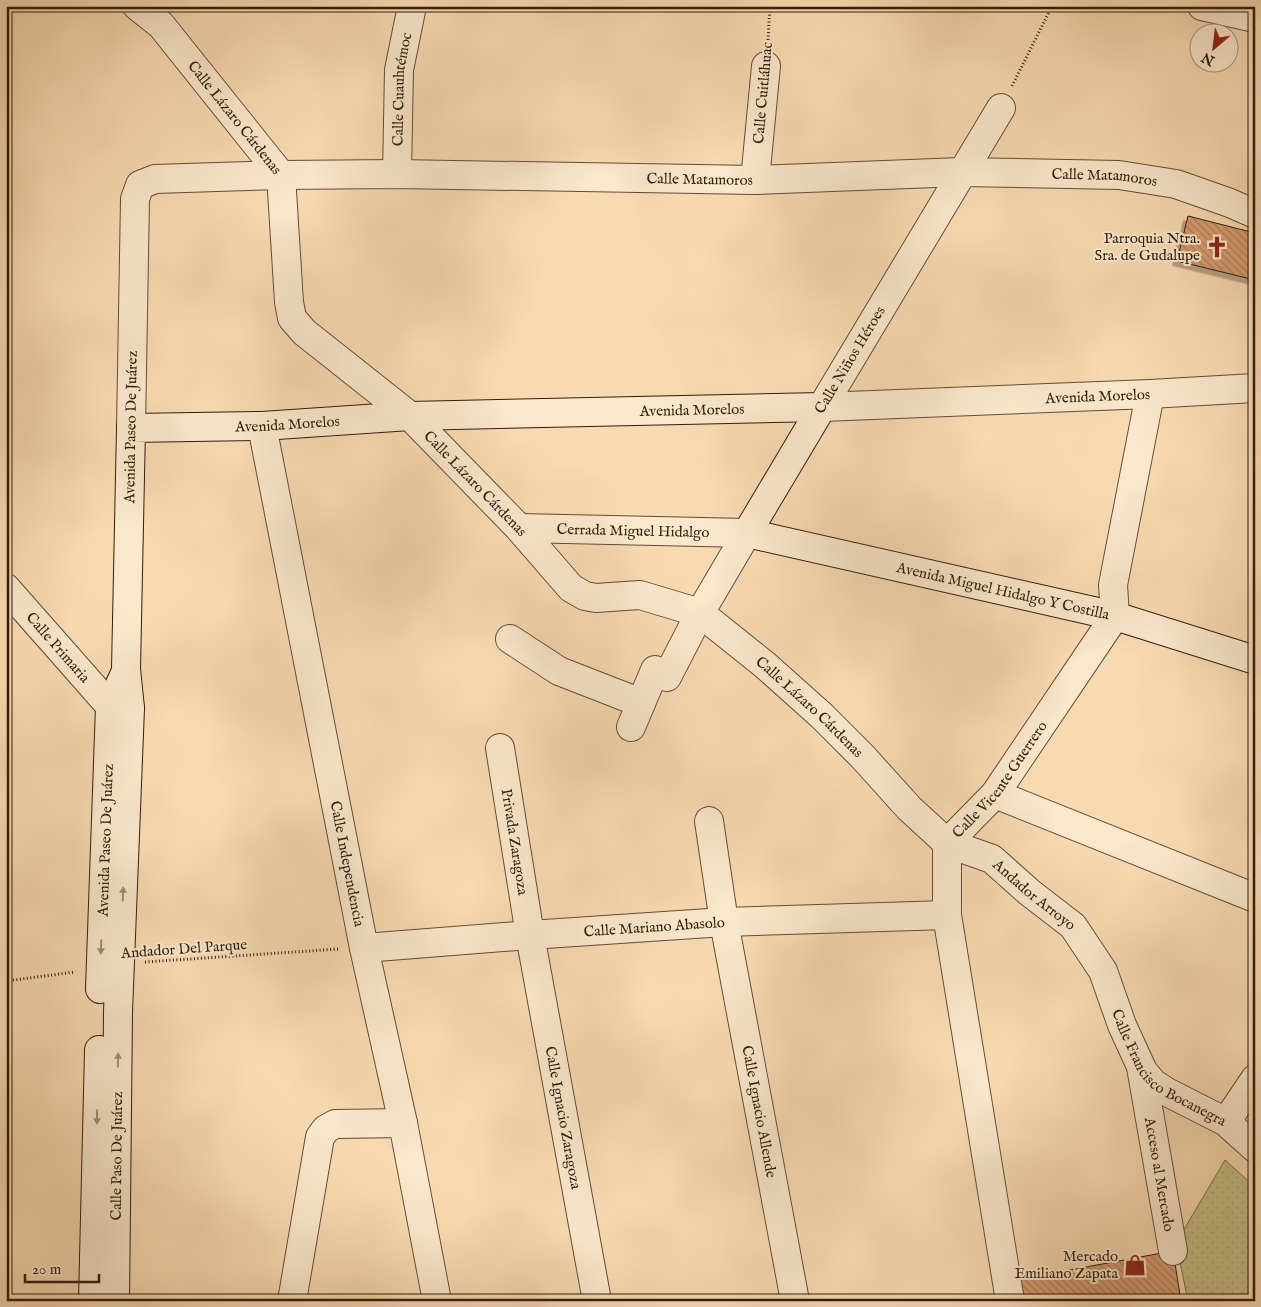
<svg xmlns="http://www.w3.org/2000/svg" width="1261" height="1307" viewBox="0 0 1261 1307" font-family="'IM FELL English',serif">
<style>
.green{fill:url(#green-dots);stroke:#7a6d4b}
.building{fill:url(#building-back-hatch);stroke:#301d0f;filter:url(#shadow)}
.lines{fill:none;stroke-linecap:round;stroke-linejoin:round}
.street-casing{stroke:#624c38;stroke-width:30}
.secondary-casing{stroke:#301d0f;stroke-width:30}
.path{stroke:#301d0f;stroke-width:3;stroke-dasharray:1 2.5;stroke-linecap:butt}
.street{stroke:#fae7cc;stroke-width:28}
.secondary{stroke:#fae7cc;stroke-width:28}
.oneway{fill:#9f8c77}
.labels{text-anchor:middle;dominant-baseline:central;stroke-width:4;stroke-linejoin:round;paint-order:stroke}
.street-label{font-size:15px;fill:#301d0f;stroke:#fae7cc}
.poi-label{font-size:15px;fill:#301d0f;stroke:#fae7cc;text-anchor:end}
</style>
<defs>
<pattern id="green-dots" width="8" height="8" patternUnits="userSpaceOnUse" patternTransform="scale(1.25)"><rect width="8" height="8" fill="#c5bd87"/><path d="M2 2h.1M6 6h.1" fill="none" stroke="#aaa273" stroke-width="1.8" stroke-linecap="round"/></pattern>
<pattern id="building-back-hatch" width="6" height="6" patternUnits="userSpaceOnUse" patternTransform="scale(1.25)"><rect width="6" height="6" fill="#d79c71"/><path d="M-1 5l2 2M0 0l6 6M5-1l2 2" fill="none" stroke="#af7f5b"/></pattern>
<filter id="shadow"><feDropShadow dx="-4.5" dy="4.5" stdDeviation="0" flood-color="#0004"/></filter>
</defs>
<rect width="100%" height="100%" fill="#f8dab1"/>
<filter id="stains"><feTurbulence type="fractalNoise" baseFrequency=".004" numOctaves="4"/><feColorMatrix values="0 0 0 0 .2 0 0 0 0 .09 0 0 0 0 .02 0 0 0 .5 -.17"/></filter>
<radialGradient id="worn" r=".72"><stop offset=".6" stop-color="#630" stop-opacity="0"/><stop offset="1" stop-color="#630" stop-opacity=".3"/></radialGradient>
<path class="green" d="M1225,1160L1255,1187V1301H1188L1176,1243Z"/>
<path class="building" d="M1188,216L1255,233V280L1177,261Z
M1173,1251L1181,1301H1018L1015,1280Z"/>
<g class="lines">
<g class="street-casing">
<g id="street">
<path id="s1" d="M137,6L161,25L281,175L289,302L292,318L304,332L410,416L519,528L571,588L585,596L596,598L640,595L700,613L765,665L822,716L863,757L909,808L947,843L992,859L1029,892L1073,926L1103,971L1122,1025L1143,1071L1153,1083L1167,1092L1226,1122L1255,1148"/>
<path d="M1202,6L1255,18"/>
<path id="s2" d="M397,174L399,70L412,6"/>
<path d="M755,180L766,66"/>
<path id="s3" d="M822,407L1150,394L1255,388"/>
<path d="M822,407L1001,108"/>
<path id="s4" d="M262,426L364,948L403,1123L437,1301"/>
<path id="s5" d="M131,428L135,199L140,185L155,179L281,175L397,174L755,180L961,172L1119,175L1176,184L1230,203L1255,214"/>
<path id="s6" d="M519,528L747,533L700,613L667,677L655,670L631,727"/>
<path id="s7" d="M6,588L110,706L130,708"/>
<path d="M510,639L559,671L641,703"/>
<path id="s8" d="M500,748L530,935L597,1301"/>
<path d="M995,794L1255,898"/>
<path id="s9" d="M709,821L724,922L795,1301"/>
<path id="s10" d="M364,948L530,935L724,922L947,915"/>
<path id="s11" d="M1141,1067L1173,1251"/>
<path d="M1226,1122L1255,1079"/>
<path d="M292,1301L320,1137L326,1129L335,1124L403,1123"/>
<path id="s12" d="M1010,1301L947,915V843L995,794L1115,616L1113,585L1150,394"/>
</g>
</g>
<g class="secondary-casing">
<g id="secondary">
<path id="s13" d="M822,407L747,533L1115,616L1255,660"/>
<path id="s14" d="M100,989L110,706L126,671"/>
<path d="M93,1301L99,1050"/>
<path id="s15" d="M115,1301L118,1012L130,708L126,669L131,428L262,426L410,416L822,407"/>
</g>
</g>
<path class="path" d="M768,40L770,6
M1012,86L1052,6
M145,962L339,949
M6,981L75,972"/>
<use href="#street" class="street"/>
<use href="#secondary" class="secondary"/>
</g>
<defs><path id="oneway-solid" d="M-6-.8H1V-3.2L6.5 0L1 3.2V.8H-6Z" transform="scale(1.25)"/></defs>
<g class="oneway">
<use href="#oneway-solid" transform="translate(123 894) rotate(-88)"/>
<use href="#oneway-solid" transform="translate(101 947) rotate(92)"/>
<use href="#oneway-solid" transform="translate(118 1060) rotate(-89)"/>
<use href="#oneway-solid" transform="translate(97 1117) rotate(91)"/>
</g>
<defs>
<g id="church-bare" transform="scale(1.725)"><path d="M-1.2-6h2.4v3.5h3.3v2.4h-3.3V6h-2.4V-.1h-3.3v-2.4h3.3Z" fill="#8f2418" stroke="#fae7cc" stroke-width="2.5" paint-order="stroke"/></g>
<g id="shop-bare" transform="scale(1.725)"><path d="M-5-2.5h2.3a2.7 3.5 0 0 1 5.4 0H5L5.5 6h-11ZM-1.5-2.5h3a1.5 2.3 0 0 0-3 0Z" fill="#8f2418" stroke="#fae7cc" stroke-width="2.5" paint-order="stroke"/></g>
</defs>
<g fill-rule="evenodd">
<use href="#church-bare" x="1217" y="247"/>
<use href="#shop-bare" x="1135" y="1265"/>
</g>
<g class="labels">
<g class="street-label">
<text stroke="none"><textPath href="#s2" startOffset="85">Calle Cuauhtémoc</textPath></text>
<text transform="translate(763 93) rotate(-85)">Calle Cuitláhuac</text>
<text stroke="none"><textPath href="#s1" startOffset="149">Calle Lázaro Cárdenas</textPath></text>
<text stroke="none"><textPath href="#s5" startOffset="1210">Calle Matamoros</textPath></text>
<text stroke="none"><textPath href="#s5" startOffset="805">Calle Matamoros</textPath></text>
<text transform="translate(850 360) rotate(-59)">Calle Niños Héroes</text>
<text stroke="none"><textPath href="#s3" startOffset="276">Avenida Morelos</textPath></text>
<text stroke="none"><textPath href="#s15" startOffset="1435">Avenida Morelos</textPath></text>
<text stroke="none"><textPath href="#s15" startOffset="1030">Avenida Morelos</textPath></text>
<text transform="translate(131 427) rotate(-89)">Avenida Paseo De Juárez</text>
<text stroke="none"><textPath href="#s1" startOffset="614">Calle Lázaro Cárdenas</textPath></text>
<text stroke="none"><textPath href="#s6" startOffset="114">Cerrada Miguel Hidalgo</textPath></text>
<text stroke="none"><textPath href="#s13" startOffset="409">Avenida Miguel Hidalgo Y Costilla</textPath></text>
<text stroke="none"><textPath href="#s7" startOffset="79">Calle Primaria</textPath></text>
<text stroke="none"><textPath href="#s1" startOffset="1034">Calle Lázaro Cárdenas</textPath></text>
<text stroke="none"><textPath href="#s12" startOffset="546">Calle Vicente Guerrero</textPath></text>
<text stroke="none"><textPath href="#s14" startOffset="149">Avenida Paseo De Juárez</textPath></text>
<text stroke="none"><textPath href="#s8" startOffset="95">Privada Zaragoza</textPath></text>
<text stroke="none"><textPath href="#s4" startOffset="446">Calle Independencia</textPath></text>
<text stroke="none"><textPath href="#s1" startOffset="1331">Andador Arroyo</textPath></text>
<text stroke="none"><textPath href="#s10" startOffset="291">Calle Mariano Abasolo</textPath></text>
<text transform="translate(184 949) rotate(-4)">Andador Del Parque</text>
<text stroke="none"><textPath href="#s1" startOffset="1558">Calle Francisco Bocanegra</textPath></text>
<text stroke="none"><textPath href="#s9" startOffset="295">Calle Ignacio Allende</textPath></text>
<text stroke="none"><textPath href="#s8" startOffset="375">Calle Ignacio Zaragoza</textPath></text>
<text stroke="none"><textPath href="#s15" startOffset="145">Calle Paso De Juárez</textPath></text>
<text stroke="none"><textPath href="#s11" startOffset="109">Acceso al Mercado</textPath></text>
</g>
<g class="poi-label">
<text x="1200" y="238">Parroquia Ntra.<tspan x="1200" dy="17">Sra. de Gudalupe</tspan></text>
<text x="1118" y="1256">Mercado<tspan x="1118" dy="17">Emiliano Zapata</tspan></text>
</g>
</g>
<rect width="1261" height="1307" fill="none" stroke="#f8dab1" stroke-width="25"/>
<rect x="8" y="8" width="1246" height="1292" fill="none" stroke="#301d0f" stroke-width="2.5"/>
<rect x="12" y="12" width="1236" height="1282" fill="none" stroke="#301d0f"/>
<g transform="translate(1214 48) rotate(208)"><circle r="24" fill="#fae7cc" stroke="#a99680"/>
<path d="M0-4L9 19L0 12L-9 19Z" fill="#8f2418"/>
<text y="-8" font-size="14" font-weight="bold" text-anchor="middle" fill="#301d0f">N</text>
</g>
<path d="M25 1274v8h74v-8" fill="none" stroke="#301d0f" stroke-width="2.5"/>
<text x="32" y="1274" font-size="15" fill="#301d0f" stroke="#fae7cc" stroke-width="4" paint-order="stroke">20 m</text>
<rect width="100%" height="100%" filter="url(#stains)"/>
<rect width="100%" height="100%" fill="url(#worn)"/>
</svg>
